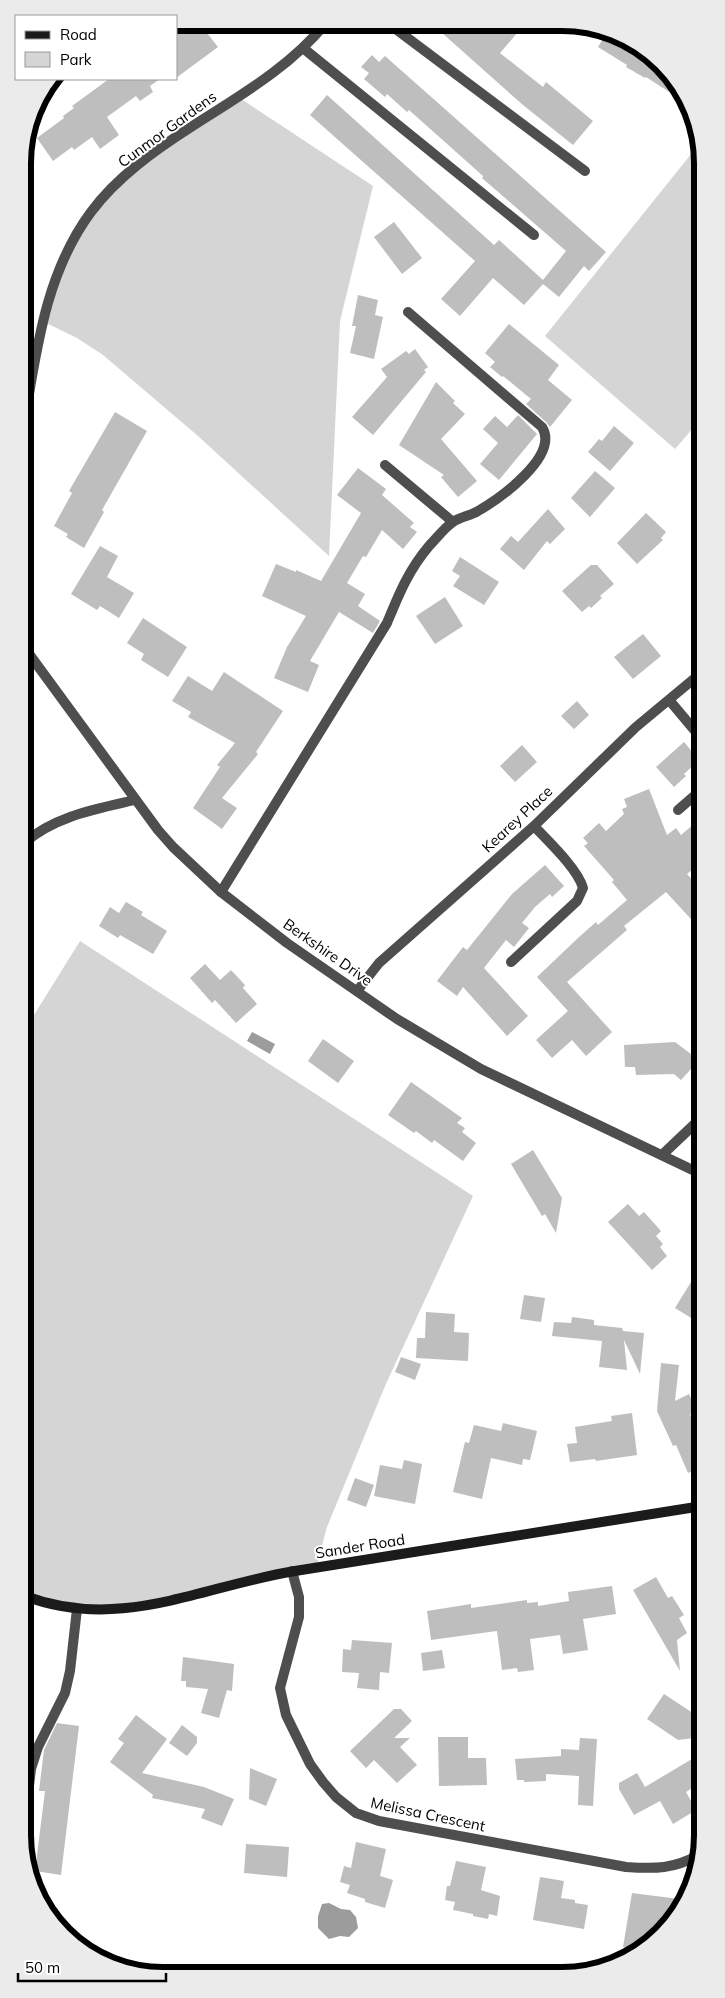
<svg xmlns="http://www.w3.org/2000/svg" width="725" height="1998" viewBox="0 0 725 1998" font-family="Mulish,sans-serif">
<style>
.green{fill:#d5d5d5}
.water{fill:#9c9c9c}
.building{fill:#bebebe}
.lines{fill:none;stroke-linecap:round;stroke-linejoin:round}
.service{stroke:#4e4e4e;stroke-width:10}
.minor{stroke:#4e4e4e;stroke-width:10}
.tertiary{stroke:#4e4e4e;stroke-width:10}
.secondary{stroke:#1b1b1b;stroke-width:10}
.labels{text-anchor:middle;dominant-baseline:central;stroke-width:4;stroke-linejoin:round;paint-order:stroke}
.street-label{font-size:15px;fill:#000;stroke:#fff}
.rim{fill:none;stroke:#000;stroke-width:6}
</style>
<rect width="100%" height="100%" fill="#fff"/>
<path class="green" d="M238,97L373,186L340,321L329,556L198,436L103,355L77,338L44,322L78,231L137,167Z
M700,143V420L675,449L545,336Z
M80,941L473,1196L385,1386L327,1527L316,1568L117,1610L25,1597L24,1031Z"/>
<path class="water" d="M252,1032L275,1044L270,1054L247,1041Z
M329,1903L341,1909L350,1910L356,1917L358,1928L349,1937L340,1936L329,1939L318,1928V1916L322,1904Z"/>
<path class="building" d="M176,23H185L192,31L200,24L218,47L176,78Z
M432,24L524,25L500,53L543,87L546,82L593,121L573,145L523,105Z
M606,34L661,64L680,99L646,77L645,78L626,67L627,65L598,47Z
M372,55L379,62L385,56L606,252L589,271L584,266L559,297L543,284L524,305L493,278L460,316L441,299L475,261L310,115L327,95L494,245L499,240L543,280L566,251L482,178L483,176L409,110L407,112L387,94L385,97L364,79L369,73L361,67Z
M109,79H160L150,86L153,92L140,101L136,96L107,117L119,135L100,149L92,137L74,150L72,147L53,161L37,138L64,118L63,116L74,108L72,106Z
M394,222L422,258L402,274L374,237Z
M358,295L378,300L375,315L383,317L374,359L350,353L356,326H352Z
M509,324L559,365L548,380L572,400L550,427L546,422L526,404L531,399L503,376L502,377L490,367L495,362L485,353Z
M415,349L428,367L424,370L426,372L373,435L352,417L387,377L381,369L406,351L409,354Z
M436,382L455,401L453,403L465,414L441,439L477,481L458,497L441,477L444,475L399,445Z
M115,412L147,431L102,510L104,512L84,548L66,537L68,534L54,526L72,493L69,491Z
M518,415L537,434L499,480L480,464L498,443L483,429L495,416L507,427Z
M614,426L634,443L610,471L588,452L599,439L602,441Z
M358,468L386,489L382,495L414,523L410,527L417,532L403,549L382,530L366,557L363,556L347,583L365,594L358,606L380,621L373,633L339,612L310,661L319,665L308,692L274,678L287,647L306,616L262,596L276,564L296,572V570L321,581L361,513L337,495Z
M595,471L615,488L590,517L571,498Z
M548,509L565,529L550,544L547,541L524,570L500,549L511,536L518,542Z
M646,513L666,532L661,538L663,540L637,564L617,543Z
M100,546L118,556L107,577L134,593L119,618L100,606L97,610L71,594Z
M460,557L499,582L484,605L453,586L460,576L452,571Z
M591,565H597L614,584L600,596L602,598L591,608L589,606L582,612L562,591Z
M445,597L463,626L435,644L416,616Z
M143,618L187,647L168,677L141,660L144,654L127,643Z
M643,634L661,656L633,679L614,657Z
M224,672L283,711L256,752L258,754L222,798L237,808L222,829L193,808L220,767L217,765L235,743L188,717L191,712L172,701L188,676L212,691Z
M577,701L589,715L574,729L561,716Z
M684,742L699,760L684,774L686,776L674,787L656,767Z
M522,745L537,762L515,782L500,766Z
M649,789L667,835L676,828L681,835L701,818V839L691,847L701,859V863L687,874L701,889V930L666,892L624,926L627,930L567,982L612,1032L586,1056L572,1040L552,1058L536,1040L568,1011L537,977L578,938L596,922L598,925L627,900L612,882L614,880L584,846L588,843L583,838L599,823L606,831L624,814L622,809L627,807L624,799Z
M545,865L564,886L552,897L550,894L535,907L522,923L529,928L514,947L506,940L484,968L528,1016L507,1036L463,987L457,996L437,981L463,947L467,950L512,894Z
M126,902L143,912L141,915L167,931L153,954L120,935L118,938L99,926L110,907L119,913Z
M205,964L220,980L231,970L245,985L243,988L257,1004L236,1023L215,1000L212,1003L190,978Z
M323,1039L354,1061L338,1083L308,1061Z
M675,1042L699,1060L681,1080L674,1074L636,1075L635,1067H625L624,1045Z
M411,1082L462,1118L457,1123L465,1128L462,1132L476,1143L463,1161L434,1140L432,1143L416,1131L414,1133L388,1115Z
M533,1150L562,1198L556,1233L545,1214L542,1216L511,1164Z
M628,1204L639,1216L644,1212L661,1231L656,1236L663,1244L660,1247L667,1256L652,1270L608,1222Z
M691,1282L701,1288V1324L675,1308Z
M524,1295L545,1298L541,1322L520,1319Z
M426,1312L455,1314L454,1332L469,1333L468,1361L416,1358L417,1338H425Z
M572,1317L594,1320V1325L622,1328L623,1331L644,1333L640,1374L624,1340L627,1370L599,1367L602,1341L552,1336L554,1322L571,1323Z
M401,1357L421,1364L415,1380L395,1372Z
M661,1363L679,1365L675,1401L689,1394L697,1411L690,1414L702,1441V1467L688,1473L676,1445L673,1446L657,1411Z
M632,1413L637,1455L596,1461L595,1459L570,1462L567,1444L577,1443L575,1427L612,1421L611,1416Z
M503,1423L537,1431L530,1460L523,1459L522,1465L491,1458L482,1499L453,1492L465,1442L469,1443L474,1425L501,1431Z
M404,1460L422,1464L415,1504L374,1496L380,1465L402,1469Z
M355,1478L374,1485L366,1507L347,1500Z
M656,1577L668,1598L672,1596L684,1615L679,1618L687,1633L677,1640L680,1671L633,1590Z
M612,1586L616,1614L583,1619L588,1650L563,1654L560,1635L530,1639L534,1670L518,1672L517,1668L502,1670L497,1631L431,1640L427,1611L471,1604V1608L527,1600V1603L538,1602V1606L569,1601L568,1592Z
M352,1640L392,1643L389,1673L380,1672L379,1690L357,1688L359,1673L342,1672L343,1649L351,1650Z
M442,1650L445,1668L423,1671L421,1653Z
M183,1657L234,1664L232,1691L227,1690L219,1718L201,1713L208,1689L186,1687V1681H181Z
M664,1694L702,1719V1737L678,1740L647,1719Z
M394,1709H401L412,1721L394,1738H410L400,1747L417,1765L397,1783L374,1760L366,1768L350,1751Z
M136,1715L167,1739L142,1773L204,1787L234,1799L222,1826L201,1818L205,1809L152,1798L153,1795L110,1762L124,1743L118,1739Z
M57,1723L79,1726L61,1875L35,1871L45,1791H39L44,1750Z
M182,1725L197,1737V1743L187,1756L169,1743Z
M438,1737H468V1758H486L487,1785L439,1786Z
M580,1738L597,1739L593,1806L578,1805L579,1776L546,1774V1781L524,1782V1780H517L515,1759L561,1756V1749L579,1750Z
M702,1753V1782L686,1792L696,1810L673,1824L660,1801L634,1815L619,1789V1783L637,1773L645,1787Z
M250,1768L277,1779L266,1806L249,1799Z
M356,1842L386,1849L380,1876L393,1880L385,1908L365,1902V1899L347,1893L350,1885L340,1882L344,1866L351,1868Z
M246,1844L289,1847L287,1877L244,1873Z
M456,1861L486,1867L481,1890L500,1896L497,1916L489,1914L488,1919L473,1916V1914L453,1910L455,1902L445,1900L447,1886H450Z
M540,1877L564,1881L561,1898L575,1900V1903L588,1905L584,1929L533,1920Z
M632,1893L679,1899L678,1911L668,1927L639,1951L623,1947Z"/>
<g class="lines">
<path class="service" d="M24,843C55,816 96,809 135,800"/>
<path class="minor" d="M389,24L585,171
M303,48L534,235
M385,465L453,522
M670,701L701,738
M678,810L701,790
M221,892L387,623C399,594 408,571 429,546C436,539 445,527 453,522C460,517 470,516 478,511C499,499 560,456 542,427L408,312
M511,962L577,901L583,888C578,869 548,841 534,826
M357,991L379,963L534,826L636,727L701,673
M662,1155L701,1118
M292,1571L299,1597V1617L280,1688L286,1715L310,1764L323,1782L336,1797L356,1813L379,1821L626,1867C656,1869 673,1869 699,1855
M25,1819L31,1769L38,1747L65,1693L70,1671L77,1609"/>
<path class="tertiary" d="M23,430C36,355 44,275 91,212C117,177 155,150 191,127C239,96 289,68 325,24
M24,647L158,830L173,847L221,892L287,943L397,1019L481,1069L701,1174"/>
<path class="secondary" d="M25,1596C120,1632 202,1586 295,1571C430,1549 566,1529 702,1506"/>
</g>
<g class="labels">
<g class="street-label">
<text transform="translate(167 129) rotate(-36)">Cunmor Gardens</text>
<text transform="translate(517 819) rotate(-43)">Kearey Place</text>
<text transform="translate(328 952) rotate(35)">Berkshire Drive</text>
<text transform="translate(360 1546) rotate(-9)">Sander Road</text>
<text transform="translate(428 1814) rotate(12)">Melissa Crescent</text>
</g>
</g>
<path d="M0 0H725V1998H0ZM163 31H562A132 132 0 0 1 694 163V1835A132 132 0 0 1 562 1967H163A132 132 0 0 1 31 1835V163A132 132 0 0 1 163 31Z" fill="#ebebeb" fill-rule="evenodd"/>
<path class="rim" d="M163 31H562A132 132 0 0 1 694 163V1835A132 132 0 0 1 562 1967H163A132 132 0 0 1 31 1835V163A132 132 0 0 1 163 31Z"/>
<rect x="15" y="15" width="162" height="65" fill="#ffffff" stroke="#999999"/>
<rect x="25" y="31" width="25" height="8" fill="#1b1b1b" stroke="#999999"/>
<text x="60" y="40" font-size="15" fill="#000000">Road</text>
<rect x="25" y="52" width="25" height="15" fill="#d5d5d5" stroke="#999999"/>
<text x="60" y="65" font-size="15" fill="#000000">Park</text>
<path d="M18 1973v8h148v-8" fill="none" stroke="#000000" stroke-width="2.5"/>
<text x="25" y="1973" font-size="15" fill="#000000" stroke="#ffffff" stroke-width="4" paint-order="stroke">50 m</text>
</svg>
